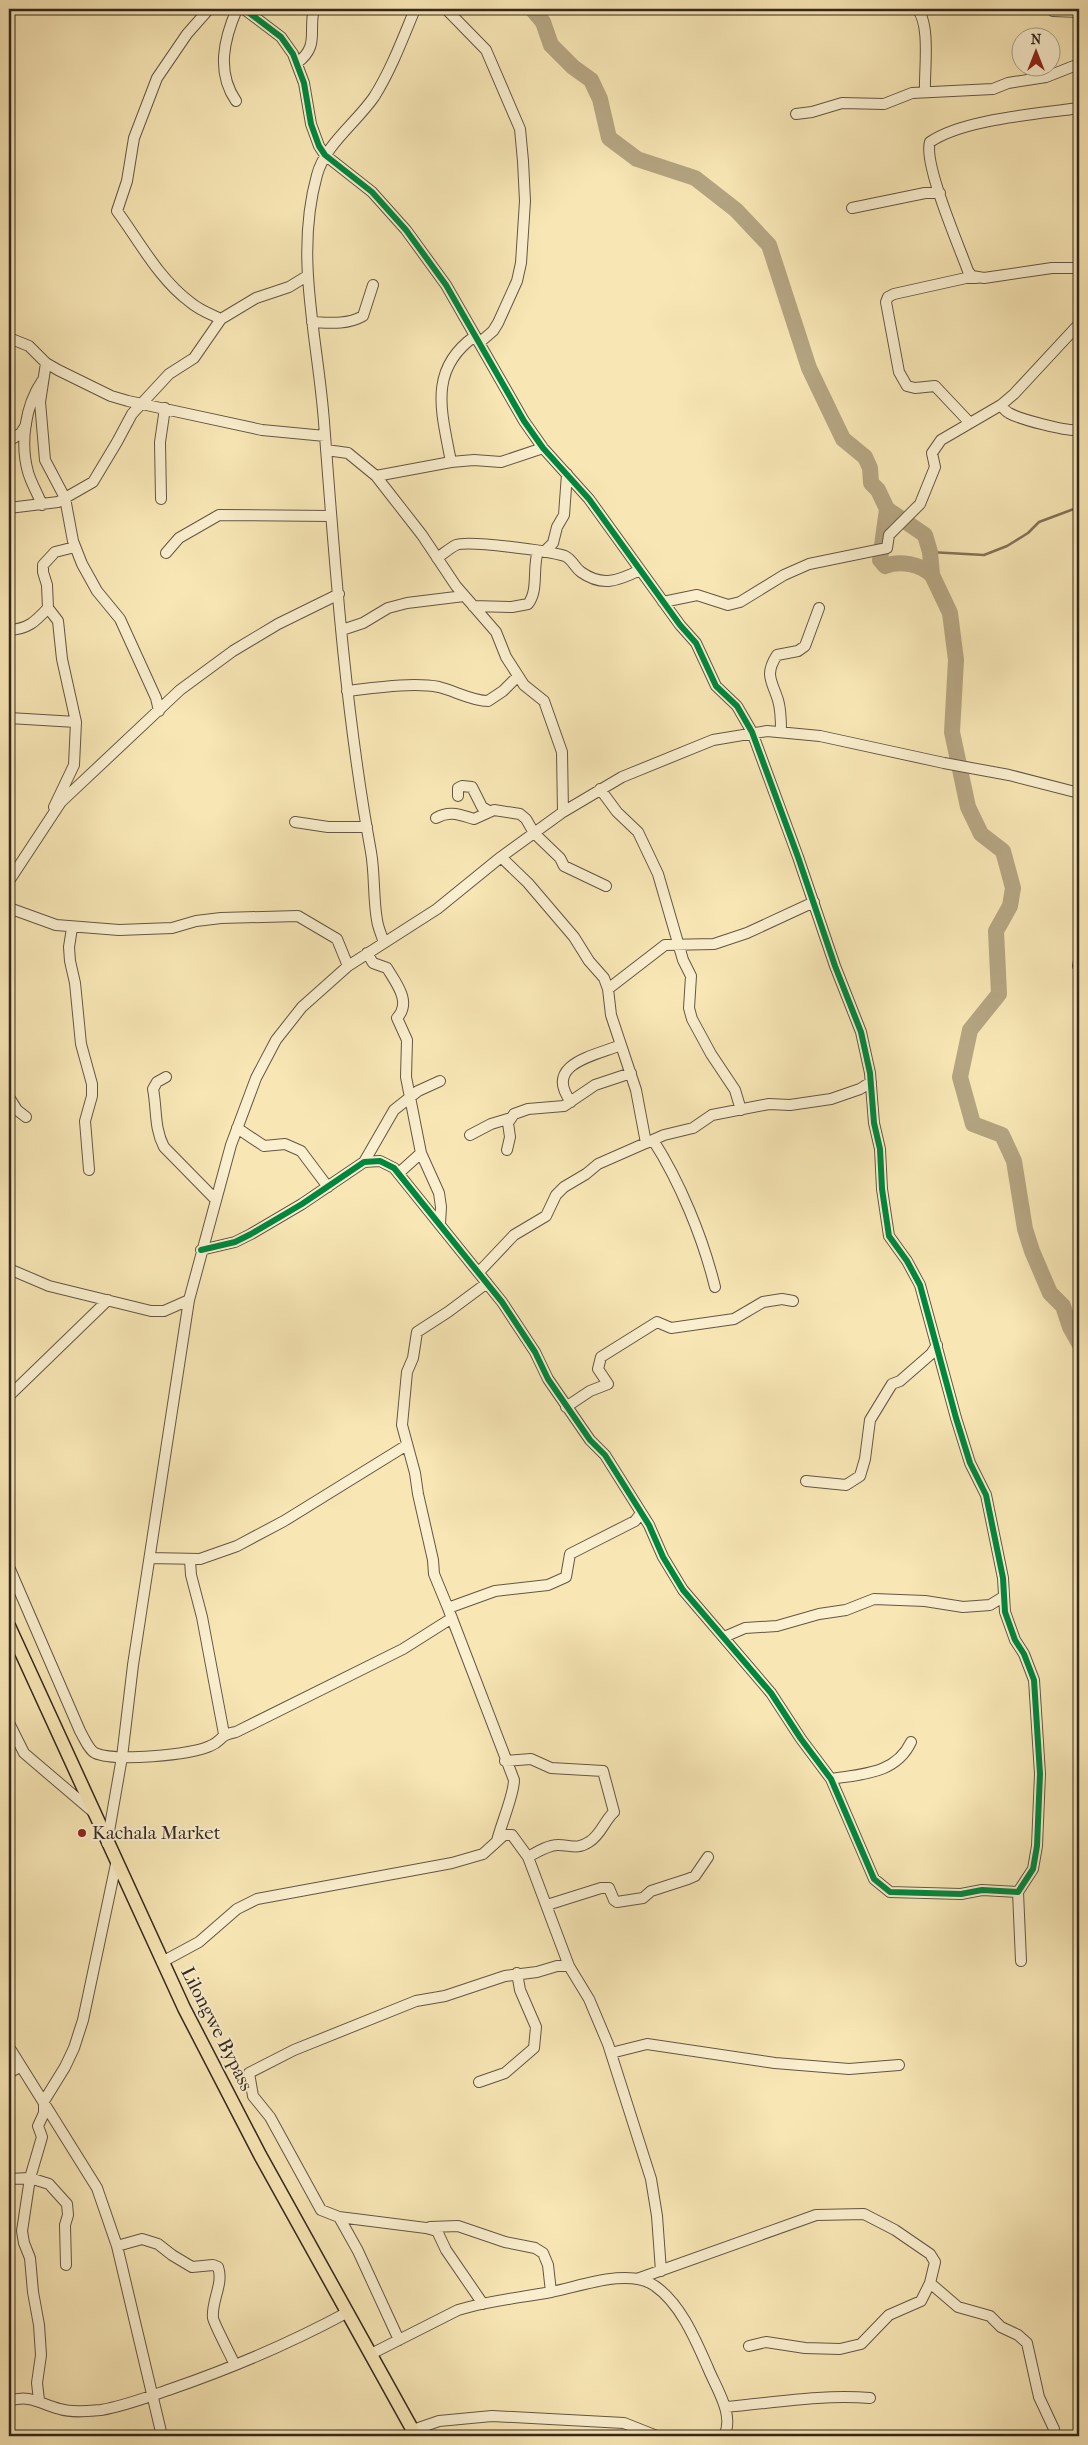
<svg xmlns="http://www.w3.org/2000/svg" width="1088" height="2445" viewBox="0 0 1088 2445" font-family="'IM FELL French Canon',serif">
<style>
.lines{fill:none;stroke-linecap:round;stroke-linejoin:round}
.stream{stroke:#81725a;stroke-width:2.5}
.river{stroke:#b5a582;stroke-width:16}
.minor-casing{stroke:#645644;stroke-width:12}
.major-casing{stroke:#33261e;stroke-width:15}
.minor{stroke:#faefcf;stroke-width:10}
.major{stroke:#f8e7b5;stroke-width:12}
.cycleway-casing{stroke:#faefcf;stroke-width:9}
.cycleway{stroke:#00873e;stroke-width:6}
.poi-dot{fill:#8f2418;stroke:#faefcf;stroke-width:2}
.labels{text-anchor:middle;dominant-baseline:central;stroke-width:4;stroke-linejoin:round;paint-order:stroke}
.poi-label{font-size:19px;fill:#33261e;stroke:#faefcf;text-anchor:start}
.street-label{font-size:19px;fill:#33261e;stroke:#faefcf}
</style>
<rect width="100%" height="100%" fill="#f8e7b5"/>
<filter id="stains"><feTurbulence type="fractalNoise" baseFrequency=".004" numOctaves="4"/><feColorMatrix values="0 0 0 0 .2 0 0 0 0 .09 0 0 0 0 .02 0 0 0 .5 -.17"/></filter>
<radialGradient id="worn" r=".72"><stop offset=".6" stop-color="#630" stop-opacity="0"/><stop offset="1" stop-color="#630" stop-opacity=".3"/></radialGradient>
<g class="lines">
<path class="stream" d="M930,552L984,555L1007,546L1028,533L1039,522L1079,507"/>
<path class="river" d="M532,9L543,22L551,45L573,67L591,80L600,99L609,138L637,159L695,178L736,210L769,245L809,368L843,439L865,457L870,468L871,483L878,490L887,509L925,535L930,552L932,575L950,613L956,660L952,732L968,807L981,834L1003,851L1013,888L1010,906L996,931L999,994L970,1030L960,1077L973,1124L1002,1135L1014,1161L1025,1229L1032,1251L1050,1293L1063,1306L1070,1327L1079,1343
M887,509L880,560L885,566C900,560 920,564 932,575"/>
<g class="minor-casing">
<path id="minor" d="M209,9L187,34L157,78L134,138L127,181L117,211C139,241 159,279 190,302C199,310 210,314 221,319
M446,9L486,50L520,129L523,161L525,201L521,263L517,281L498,323L493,331L479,343
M917,9C931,24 924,71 925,92
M1053,11L1079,12
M297,63C320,46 308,31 314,9
M236,101C216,72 224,39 237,9
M1079,108C1038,114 963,119 930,142C923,163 959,246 968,271L972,276L984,278L1052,268H1079
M796,114L812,112L842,103L884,104L912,93L993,89L1008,83L1046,77L1079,64
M852,208L925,193H940
M312,322C330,323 347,325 363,316L373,285
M9,338L29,346L46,363L58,370L111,396L128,401L262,430L325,436
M46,363L40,402L45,460L65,498L73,541L82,564L97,591L120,619L156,698L159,711
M42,381C25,406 20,443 28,472C31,483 38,494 42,505
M1001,405C1003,408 1005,411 1009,413C1019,419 1068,432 1079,430
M970,423L935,386L915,388L907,386L899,372L886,302L888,297L894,294L966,278H977
M9,441L21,433L26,425
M326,450L348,453L376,476L422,535L456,586L496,632L506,657L524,685L544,701L562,752L563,812
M451,462C442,413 427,370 475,336
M376,476L451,462L474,460L501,462L543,448
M161,499L160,442L165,408
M9,508L58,502L93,482L117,442L132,414L169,374L194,358L221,319L256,298L289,287L307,276
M544,552L553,543L557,527L564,515L567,474
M166,553L179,538L219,515L330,516
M437,558C443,554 450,548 456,545C469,540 549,551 565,556C573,560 574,567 581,572C602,587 618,581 640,570
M663,602L697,595L728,605L740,602L784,575L809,564L887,548L889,535L920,504L935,467L932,453L941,440L1001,405L1014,394L1079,324
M473,606L512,607L528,604C539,590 532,568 538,551
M9,630C28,629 35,622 48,608
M342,630L363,623L388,608L407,603L464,596
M347,691C374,688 412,682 439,687C455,691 472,701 488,701L503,691L518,676
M9,718L76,722
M781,731C781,721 781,710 778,700C772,681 764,675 777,655L798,651L805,646L819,608
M600,789L617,812L638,832L658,874L683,960L691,976L689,1008L692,1019L711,1054L735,1090L741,1110
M458,796V788L462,786L472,787L482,807L489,811
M54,807L74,765L76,722L62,659L58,621L48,608L47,585L43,572V565L55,552L75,547
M436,818C450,810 460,815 474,819L494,810L520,814L526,819L534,833L560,858L564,866L606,886
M295,822L328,827H367
M501,857L528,883L574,937L589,961L604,978L608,989L611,1015L636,1090L646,1143
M9,881L61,802L180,690L233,651L278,624L339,594
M9,908L56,925L119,930L172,928L196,921L221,918L298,916L337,939L348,966
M72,928L69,947L70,961L75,983L81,1044L92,1084V1096L85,1121L89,1170
M384,943C382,936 378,928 377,920C373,898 375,875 371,852C345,710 335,566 324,422C318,339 294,257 317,175C325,145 356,123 374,97C391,70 403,38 415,9
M367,953L373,963L387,968C396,983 412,1002 397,1018L407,1040L406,1077L421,1153L439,1193L441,1207L440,1224
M1078,966L1079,961
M608,989L665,945L714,944L747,933L814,902
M166,1077L157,1082L153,1089C157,1109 154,1128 164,1147L215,1199
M9,1097L17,1110L26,1117
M571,1102C543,1064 594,1056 621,1045
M237,1128L264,1146L285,1144L301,1151L328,1187
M470,1135L491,1124L511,1118
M653,1140C680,1182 703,1238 715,1287
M507,1150L510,1137L508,1123L514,1114L528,1109L564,1106L595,1085L631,1073
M364,1162L394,1110L418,1091L440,1081
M400,1172L421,1153
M201,1250L235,1242L251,1234L302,1204L364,1162L380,1161L394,1168L502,1302L535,1352L548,1379L590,1440L605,1455L649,1525L663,1557L683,1590L771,1693L801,1739L831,1779L874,1879L890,1892L961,1894L982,1890L1018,1892L1033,1869L1037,1846L1040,1774L1034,1680L1024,1654L1015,1640L1005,1612L1003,1578L986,1495L970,1463L956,1418L920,1285L907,1261L889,1236L882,1189L880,1149L874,1123L870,1073L861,1032L835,966L798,857L752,732L737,706L716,686L696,643L680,625L589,499L543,448L524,421L446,285L406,230L372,192L325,155L319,146L311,124L304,83L293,54L281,37L244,9
M9,1269L49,1286L151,1311H164L189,1300
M479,1272L514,1235L546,1216L556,1195L564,1187L586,1174L598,1164L664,1135L693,1128L712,1115L769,1104L790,1105L831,1099L860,1089L871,1082
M487,1283L448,1312L417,1332L413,1358L407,1372L402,1425L415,1473L418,1494L433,1560L434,1574L448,1608L514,1780C514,1795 501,1824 497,1841
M9,1396L108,1300
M566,1407L590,1391L608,1384L598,1369L601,1357L657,1322L671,1328L734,1319L763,1302L782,1299L793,1301
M806,1481L846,1485L860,1476L865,1459L870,1420L892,1384L900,1381L931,1354L937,1345
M150,1558L200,1559L237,1546L284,1521L407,1445
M190,1560L191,1575L202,1617L224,1734
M9,1567L80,1731C84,1738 89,1750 95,1753C115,1762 190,1755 210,1746C223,1741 218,1735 236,1732L403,1649L452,1618
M448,1608L495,1591L548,1585L566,1577L570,1554L635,1521L641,1513
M724,1637L745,1628L777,1626L819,1614L846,1610L874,1599L925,1601L963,1607L990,1605L1003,1597
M9,1723L24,1753L92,1811
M505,1761L531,1759L551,1768L603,1771L614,1812C604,1821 601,1835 589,1842C577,1850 571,1845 558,1845C548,1845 537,1852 528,1857
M831,1779C862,1774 896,1774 911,1742
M107,1843L122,1757L133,1665L189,1300L231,1145L256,1078L276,1040L302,1007L348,966L437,909L501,857L563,812L622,777L713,740L767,731L820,736L944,763L1009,775L1079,793
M1018,1892L1021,1961
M547,1905L601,1888H609L614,1900L617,1902L643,1898L651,1891L688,1879L695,1876L708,1857
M162,1962L199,1942L237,1909L257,1899L452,1863L483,1854L504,1835H512L528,1857L569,1966L589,1999L608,2044L651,2179L657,2216L661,2271
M9,2047L97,2188L117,2246L162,2436
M611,2053L647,2044L775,2063L849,2069L899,2065
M9,2073L21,2066
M479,2082L505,2073L534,2048L536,2027L520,1990L517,1973
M9,2179L30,2178L49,2184L67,2204L68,2215L65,2225L66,2265
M339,2217L426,2228L437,2231L446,2250L483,2304
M430,2227L458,2226L505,2242L535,2248L543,2253L548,2265L551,2292
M117,2246L142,2239L158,2244L172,2255L192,2267L213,2265L218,2267C224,2284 211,2301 213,2318C214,2324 231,2356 235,2365
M637,2279L816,2215L864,2214L895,2230L930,2254L935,2262L930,2283L921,2301L889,2315L861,2344L840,2349L805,2348L766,2342L749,2346
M930,2283L958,2307L990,2316L1001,2327L1018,2335L1027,2343L1039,2397L1054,2429V2436
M399,2340L358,2251L339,2217L321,2210L270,2117L253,2096L249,2073L294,2050L416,2001L445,1996L505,1976L537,1972L557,1966H569
M371,2354L458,2310L469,2307C496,2300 524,2297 551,2292C579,2287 629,2267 655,2286C681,2304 696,2341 708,2368C716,2388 735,2415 724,2436
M39,2400L37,2383L41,2355L39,2325L33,2292L30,2258L24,2243L22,2231L30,2178L42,2137L38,2126L44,2113V2101L65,2067L74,2048L83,2020L116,1864
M9,2401C31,2394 40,2404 60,2409C72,2413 89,2411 101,2410C125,2406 148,2397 171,2389C232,2368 291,2343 348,2312
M725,2407C773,2403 821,2394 870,2398
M413,2430L439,2421L492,2416L624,2423L657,2436"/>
</g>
<g class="major-casing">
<path id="major" d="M9,1626L184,2008L260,2155L416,2436"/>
</g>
<use href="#minor" class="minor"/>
<use href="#major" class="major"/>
<g class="cycleway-casing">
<path id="cycleway" d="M201,1250L235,1242L251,1234L302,1204L364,1162L380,1161L394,1168L502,1302L535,1352L548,1379L590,1440L605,1455L649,1525L663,1557L683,1590L771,1693L801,1739L831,1779L874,1879L890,1892L961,1894L982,1890L1018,1892L1033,1869L1037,1846L1040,1774L1034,1680L1024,1654L1015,1640L1005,1612L1003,1578L986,1495L970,1463L956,1418L920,1285L907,1261L889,1236L882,1189L880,1149L874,1123L870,1073L861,1032L835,966L798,857L752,732L737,706L716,686L696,643L680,625L589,499L543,448L524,421L446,285L406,230L372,192L325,155L319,146L311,124L304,83L293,54L281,37L244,9"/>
</g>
<use href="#cycleway" class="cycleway"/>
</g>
<circle class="poi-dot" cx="82" cy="1833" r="5"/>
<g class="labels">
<g class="poi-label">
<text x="92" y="1833">Kachala Market</text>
</g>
<g class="street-label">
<text transform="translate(217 2029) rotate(63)">Lilongwe Bypass</text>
</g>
</g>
<rect width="1088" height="2445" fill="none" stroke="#f8e7b5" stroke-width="30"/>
<rect x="10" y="10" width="1068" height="2425" fill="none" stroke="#33261e" stroke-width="2.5"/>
<rect x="15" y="15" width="1058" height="2415" fill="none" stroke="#33261e"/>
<g transform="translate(1036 52)"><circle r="24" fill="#faefcf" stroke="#aa9f88"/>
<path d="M0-4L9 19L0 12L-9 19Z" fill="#8f2418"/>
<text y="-8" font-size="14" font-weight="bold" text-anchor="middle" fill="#33261e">N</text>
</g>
<rect width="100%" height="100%" filter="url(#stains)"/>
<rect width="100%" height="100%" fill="url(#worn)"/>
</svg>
